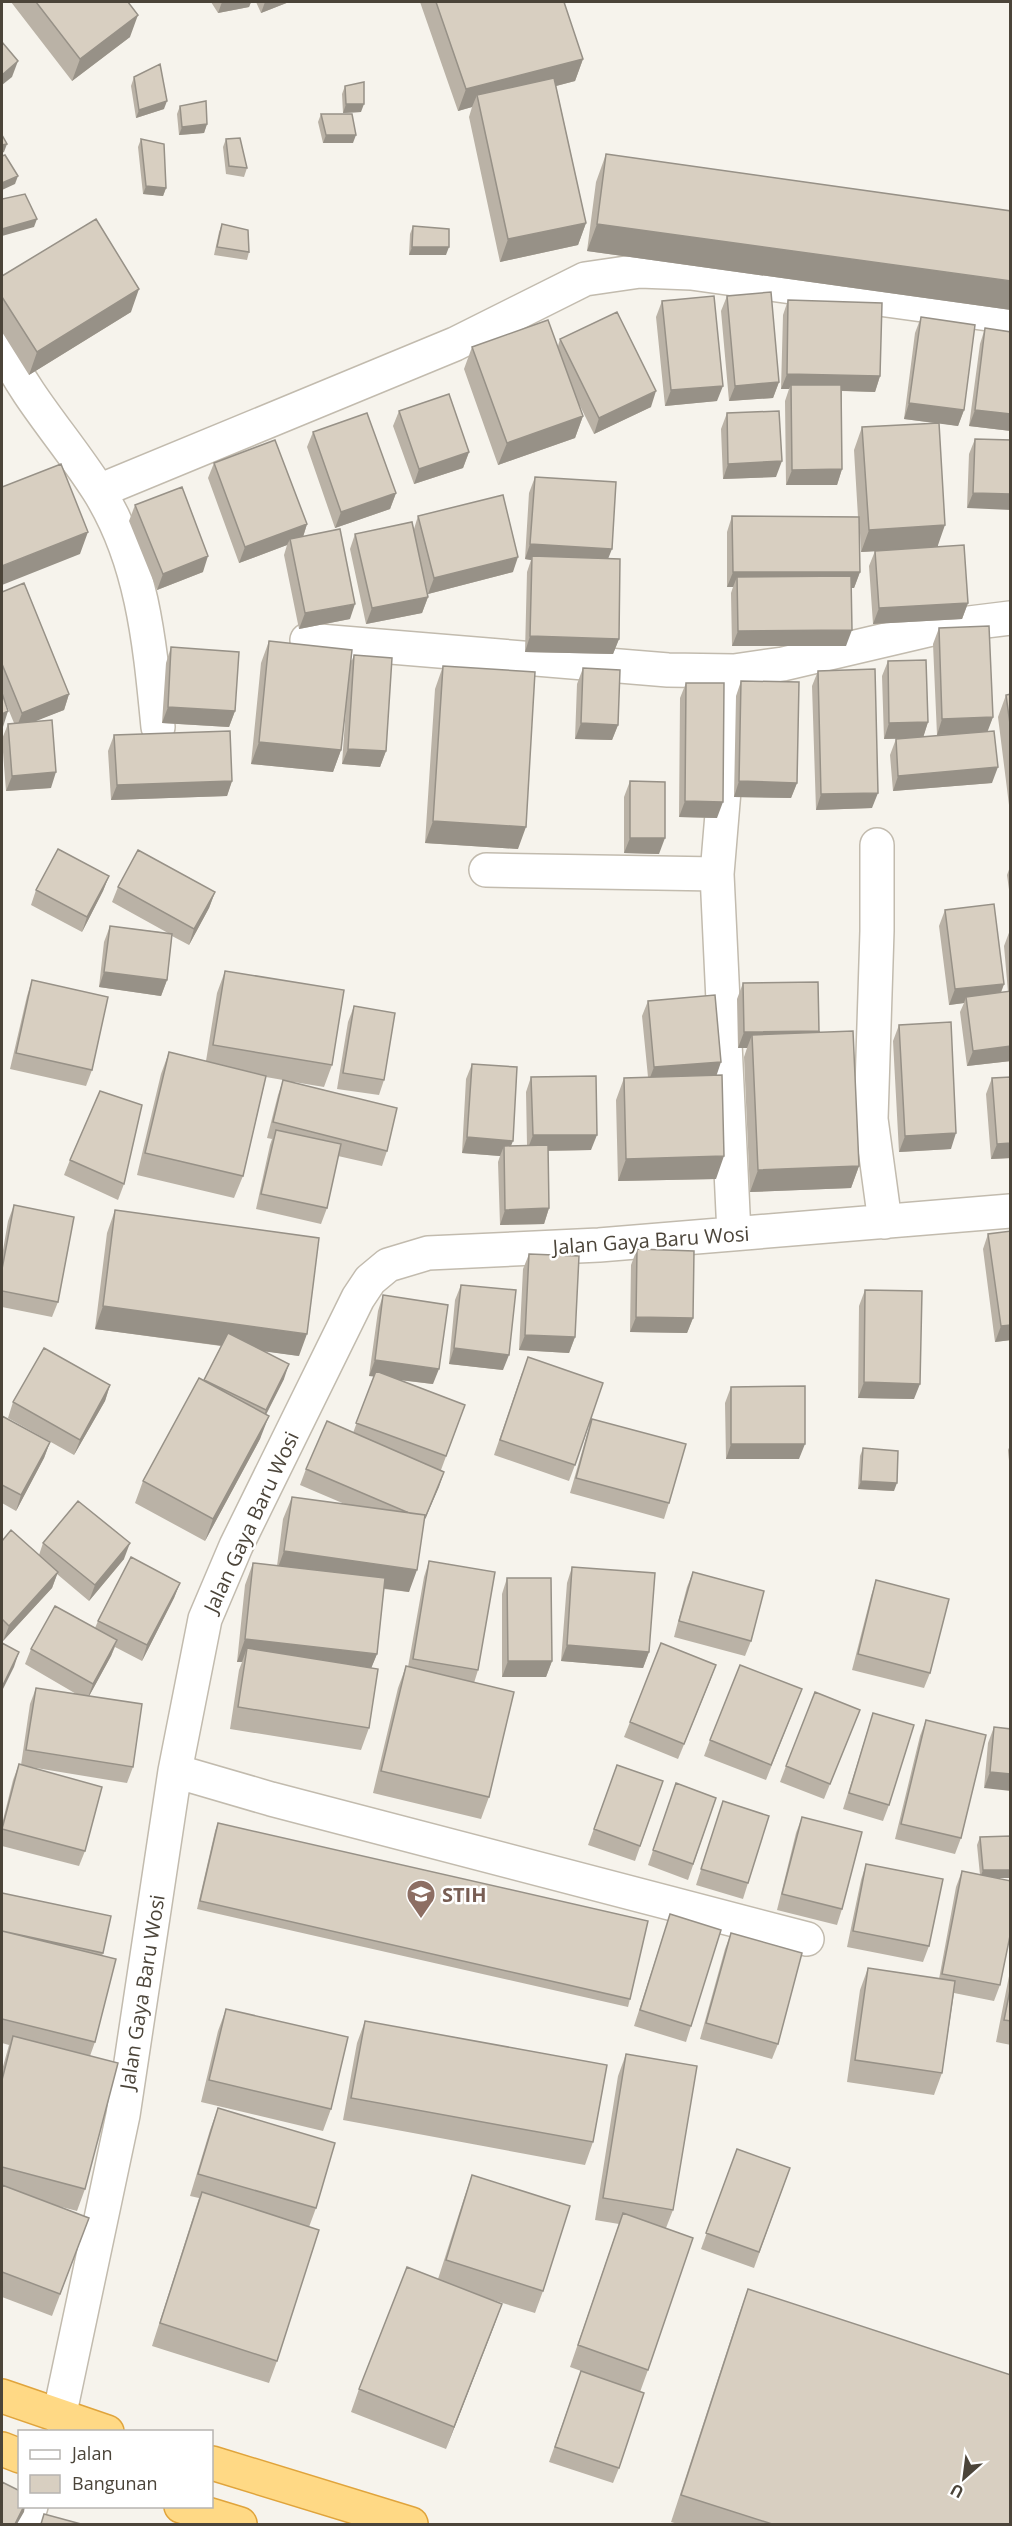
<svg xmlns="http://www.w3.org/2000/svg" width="1012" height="2526" viewBox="0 0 1012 2526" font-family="'Open Sans',sans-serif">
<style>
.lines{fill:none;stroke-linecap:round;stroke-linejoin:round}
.minor-casing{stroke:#c2bbae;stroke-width:36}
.trunk-casing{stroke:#e0a43c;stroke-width:36}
.minor{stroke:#fff;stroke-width:33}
.trunk{stroke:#ffd985;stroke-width:33}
.wall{fill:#bab2a6}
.shaded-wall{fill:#979187}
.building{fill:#d8cfc1;stroke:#979187;stroke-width:1.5}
.labels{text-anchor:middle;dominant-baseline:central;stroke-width:5;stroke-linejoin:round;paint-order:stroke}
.street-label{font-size:20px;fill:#4b4439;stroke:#fff}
.education-label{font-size:20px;font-weight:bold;fill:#785e54;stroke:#fff;text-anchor:start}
</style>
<rect width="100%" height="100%" fill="#f6f3ec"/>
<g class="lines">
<g class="minor-casing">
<path id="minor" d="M2,346C27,399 67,441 98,490C143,561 150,646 158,727
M99,491L455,344L585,279L640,271L691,273L1010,317
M307,640L668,670L734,671L783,664L945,626L1010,618
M734,671L717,874L734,1234
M877,845V931L871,1119L885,1222
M486,870L717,874
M175,1771L271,1799L807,1939
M59,2417L123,2115L175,1771L205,1619L236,1546L358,1298L370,1280L388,1265L428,1253L599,1245L1010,1211
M25,2524L31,2506"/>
</g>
<g class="trunk-casing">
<path id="trunk" d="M2,2396L107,2432
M2,2449L20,2456
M212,2463L411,2524
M181,2506L240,2524"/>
</g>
<use href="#minor" class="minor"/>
<use href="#trunk" class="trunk"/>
</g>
<path class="wall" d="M11,2H128L130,37L72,81Z
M211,2H251L249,7L218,13Z
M256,2H289L261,13Z
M420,2H564L583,59L575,81L556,86L586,223L578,245L500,262L469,117L472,107L458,111Z
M134,77L164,109L136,118L131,86Z
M345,86L361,112L343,113L342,94Z
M180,106L207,124L204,133L179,135L177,114Z
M321,114L353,143H323L318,122Z
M141,139L166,188L163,196L143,194L138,147Z
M226,139L247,168L244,177L226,174L223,147Z
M606,154L1011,211V310L587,251L596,182Z
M222,224L249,252L247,260L214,255L219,232Z
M413,226L446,255H409L410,234Z
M2,276L131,312L29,375L2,332Z
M727,296L779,382L773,398L729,401L721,311Z
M788,300L880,376L875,392L842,391V469L837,485H786L785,401L789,389H781L783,315Z
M662,301L717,401L665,406L656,317Z
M921,317L964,410L958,426L939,423L938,547L968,603L962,619L873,624L869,566L875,551L861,552L860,533V572L854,588H851L846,646H732L731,593L733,587H727V532L732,516L858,517L854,450L862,427L936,423L904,419L915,333Z
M985,328L1011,332V431L969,426L980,344Z
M560,339L651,407L594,434L579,404L583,416L575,438L498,465L464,369L472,347L558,346Z
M399,411L469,452L463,468L414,484L393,426Z
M727,413L776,477L723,479L721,429Z
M313,432L396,493L390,509L335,528L307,447Z
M975,439L1011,440L967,508L969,454Z
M214,463L307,524L303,537L350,619L299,629L284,555L287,545L239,563L208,478Z
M535,477L608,559L619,639L613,654L525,652L527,572L531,560L525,559L529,493Z
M135,505L203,572L157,590L129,521Z
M418,516L513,572L428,594L422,570L428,597L422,613L366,624L350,549L355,534L414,529Z
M2,592L69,694L64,710L34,721L51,788L6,791L2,739L8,724L14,723L2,694L3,727H2Z
M939,628L993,717L987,731L992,783L893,791L890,755L896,739L911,738L884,739L882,676L888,661L928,722L923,737L962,734L937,735L933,644Z
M269,641L350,665L354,655L386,751L380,767L342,764L346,707L341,750L333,772L251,764L261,663Z
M171,647L235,711L229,727L162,723L166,663Z
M443,666L518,849L425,843L435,689Z
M583,668L618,725L612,740L575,739L577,684Z
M818,671L872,808L816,810L812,686Z
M741,681L797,783L791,798L734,797L736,696Z
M686,683L717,818L679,817L680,698Z
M1011,694V821L998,717L1006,695Z
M114,735L232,781L227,796L111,800L108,751Z
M630,781L659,854L624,853V797Z
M1011,864V904L1007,875Z
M109,876L103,891L82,932L31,905L36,890Z
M118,887L215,892L209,908L189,945L172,936L167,980L161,996L99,987L104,942L110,926L168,933L112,902Z
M945,910L1004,984L1001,993L1008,992L1004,946L1010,930H1011V1061L967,1066L960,1012L964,1003L949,1005L939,926Z
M225,971L332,1065L324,1087L294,1082L387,1151L382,1166L338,1156L327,1208L321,1224L256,1209L270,1145L272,1139L267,1138L278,1095L283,1080L266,1077L243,1176L234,1198L137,1175L161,1074L169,1052L206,1061L217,993Z
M32,980L92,1070L86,1086L10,1069L27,996Z
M743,983L818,1033L859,1166L851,1188L750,1192L744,1057L747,1048H738L737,999Z
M648,1001L716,1076V1179L618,1181L616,1100L624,1078L648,1077L642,1016Z
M354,1006L384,1080L379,1095L337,1089L348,1022Z
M899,1025L951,1149L899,1152L893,1041Z
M472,1064L511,1146L527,1145L526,1092L531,1077L591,1150L548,1151L549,1208L544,1224L500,1225L498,1162L500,1156L462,1153L466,1079Z
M992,1078L1011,1158L991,1159L986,1094Z
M70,1160L124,1184L118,1200L64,1175Z
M14,1205L58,1302L52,1317L2,1307V1256L8,1221Z
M115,1210L299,1356L264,1351L284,1379L266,1415L260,1439L205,1541L135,1503L143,1481L204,1381L221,1346L95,1329L107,1233Z
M988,1234L1011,1340L995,1342L983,1249Z
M637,1249L693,1318L687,1333L630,1332L631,1265Z
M529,1254L575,1337L569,1353L519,1350L523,1269Z
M461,1285L503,1370L449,1364L455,1300Z
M865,1290L914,1399L858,1398L859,1306Z
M383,1295L433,1384L398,1380L465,1405L441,1470L444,1472L424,1521L409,1592L384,1589L377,1654L371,1668L369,1728L361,1750L230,1729L239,1670L242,1662H237L245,1585L253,1563L277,1566L283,1519L292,1497L347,1505L300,1485L306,1469L353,1433L374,1376H369L378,1311Z
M522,1373L575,1465L569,1481L494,1455Z
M110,1385L105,1401L74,1455L8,1418L13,1402Z
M731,1387L799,1459H726L725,1403Z
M2,1416L50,1442L44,1458L16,1511L2,1503Z
M592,1419L669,1503L664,1519L570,1493L587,1434Z
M1011,1443V1482L1008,1450Z
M863,1448L894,1491L858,1489L860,1456Z
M2,1541L39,1555L43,1543L124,1559L89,1601L57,1574L52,1588L3,1641L2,1640Z
M429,1561L478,1670L474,1683L489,1797L481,1819L373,1793L398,1688L406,1666L408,1667L424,1577Z
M572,1567L649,1652L643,1668L561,1661L567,1583Z
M693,1572L751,1641L745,1656L674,1637L687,1587Z
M507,1578L552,1661L546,1677H502V1594Z
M876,1580L930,1673L924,1688L852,1670L871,1596Z
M180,1583L174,1598L142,1661L115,1647L111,1656L89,1696L133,1767L127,1783L30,1767L85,1851L79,1866L2,1846V1824L13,1780L19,1764L21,1765L30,1704L36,1688L78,1695L25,1664L31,1649L95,1628L98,1621Z
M716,1665L678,1759L624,1737L630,1722Z
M802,1689L766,1780L704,1756L710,1740Z
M860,1710L824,1799L780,1782L786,1766Z
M873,1713L889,1805L883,1821L843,1809Z
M926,1720L961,1838L955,1854L895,1839L920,1736Z
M994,1727L1011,1729L984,1788L988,1743Z
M617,1765L663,1781L635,1861L588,1845Z
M676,1783L716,1798L688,1880L648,1865Z
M723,1801L748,1883L743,1899L696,1885Z
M802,1817L842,1909L837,1925L777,1910L796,1833Z
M218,1823L630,1999L628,2007L197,1909L215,1831Z
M1011,1836V1878H995L1000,1985L994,2001L954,1993L942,2073L934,2095L847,2082L860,1990L868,1968L939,1979L956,1887L962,1871L980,1875L977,1845L980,1837Z
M866,1864L929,1946L923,1962L847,1947L861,1880Z
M2,1893L103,1953L102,1956L95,2042L90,2056L85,2189L77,2211L58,2206L89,2218L52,2316L2,2297V2070L9,2045L2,2043Z
M670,1914L691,2026L686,2042L634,2026Z
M731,1933L778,2044L772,2059L700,2039L725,1949Z
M1011,1966V2045L996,2042Z
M226,2009L331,2109L323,2131L201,2102L218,2031Z
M365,2021L593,2142L585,2165L343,2120L357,2043Z
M626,2054L673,2210L666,2228L648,2370L640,2392L619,2468L613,2483L549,2462L581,2371L570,2367L619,2224L595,2220L618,2076Z
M218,2108L316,2208L309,2227L277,2361L269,2383L152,2346L199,2198L190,2196L210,2130Z
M737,2149L790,2168L754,2268L701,2249Z
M472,2175L543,2291L535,2313L480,2296L502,2304L446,2449L351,2412L359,2389L438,2279L464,2198Z
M748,2289L1011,2524H678L671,2522L738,2317Z"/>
<path class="shaded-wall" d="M222,2H251L249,7L218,13Z
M265,2H289L261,13Z
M138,15L130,37L72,81L80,59Z
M583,59L575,81L479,106L477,95L472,107L458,111L466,89Z
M18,61L12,77L2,85V75Z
M167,101L164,109L136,118L139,110Z
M346,104H364L361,112L343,113Z
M207,124L204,133L179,135L182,127Z
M326,135H356L353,143H323Z
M7,144L4,152L2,153V145Z
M18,176L15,184L2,190V183Z
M146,186L166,188L163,196L143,194Z
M37,219L34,227L2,236V229Z
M586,223L578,245L500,262L508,239Z
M597,224L1011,281V310L587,251Z
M412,247H449L446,255H409Z
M139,289L131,312L29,375L37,352Z
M787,374L880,376L875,392L791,389V385L789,389H781Z
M779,382L773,398L729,401L735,386Z
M723,386L717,401L665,406L671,390Z
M656,391L651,407L594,434L599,418Z
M909,403L964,410L958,426L904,419Z
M975,410L1011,414V431L969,426Z
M583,416L575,438L498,465L507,443Z
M469,452L463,468L414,484L419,469Z
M782,461L776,477L723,479L728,464Z
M842,469L837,485H786L792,470Z
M396,493L390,509L335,528L341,512Z
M973,493L1011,494V510L967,508Z
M307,524L302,540L290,539L287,545L239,563L245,547Z
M945,525L937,548L861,552L869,530Z
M88,532L80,554L2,585V566Z
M530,544L612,549L606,564L532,556L531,560L525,559Z
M208,556L203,572L157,590L163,574Z
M518,557L513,572L428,594L434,578Z
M733,572H860L854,588L737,587V577L733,587H727Z
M428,597L422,613L366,624L372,608Z
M968,603L962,619L873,624L879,608Z
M355,604L350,619L299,629L305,613Z
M852,630L846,646H732L738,631Z
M530,636L619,639L613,654L525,652Z
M69,694L64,710L16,729L22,713Z
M168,707L235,711L229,727L162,723Z
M8,711L3,727H2V714Z
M993,717L987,733L937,735L942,719Z
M928,722L923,738L884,739L889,723Z
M581,723L618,725L612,740L575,739Z
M259,742L341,750L333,772L251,764Z
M348,749L386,751L380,767L342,764Z
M998,767L992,783L893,791L898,776Z
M56,772L51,788L6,791L12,776Z
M232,781L227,796L111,800L117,785Z
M739,781L797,783L791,798L734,797Z
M878,793L872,808L816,810L821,794Z
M685,801L723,802L717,818L679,817Z
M433,821L526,827L518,849L425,843Z
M630,838H665L659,854L624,853Z
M109,876L103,891L82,932L87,917Z
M215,892L209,908L189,945L194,929Z
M104,972L167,980L161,996L99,987Z
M1004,984L998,999L966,997L964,1003L949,1005L955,989Z
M819,1031L813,1046L752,1035L747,1048H738L744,1032Z
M1011,1046V1061L967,1066L973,1051Z
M721,1062L716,1077L648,1083L654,1067Z
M956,1133L951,1149L899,1152L905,1136Z
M533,1135H597L591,1150L527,1151Z
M467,1137L513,1141L507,1156L504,1146L500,1156L462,1153Z
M1011,1143V1158L991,1159L997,1144Z
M724,1156L716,1179L618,1181L626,1159Z
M859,1166L851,1188L750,1192L758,1170Z
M549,1208L544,1224L500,1225L505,1210Z
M103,1306L307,1334L299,1356L95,1329Z
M636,1317L693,1318L687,1333L630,1332Z
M1011,1325V1340L995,1342L1001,1326Z
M525,1335L575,1337L569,1353L519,1350Z
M454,1348L509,1355L503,1370L449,1364Z
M375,1360L439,1369L433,1384L369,1376Z
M289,1364L284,1379L260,1426L266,1410Z
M864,1382L920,1384L914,1399L858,1398Z
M110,1385L105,1401L74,1455L80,1440Z
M269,1416L260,1439L205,1541L213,1519Z
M50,1442L44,1458L16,1511L21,1495Z
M731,1444H805L799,1459H726Z
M444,1472L439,1487L418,1535L424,1520Z
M861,1481L897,1483L894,1491L858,1489Z
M130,1543L124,1559L89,1601L95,1585Z
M284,1551L417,1570L409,1592L276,1573Z
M58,1572L52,1588L3,1641L9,1626Z
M180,1583L174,1598L142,1661L147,1645Z
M245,1639L377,1654L368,1676L247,1648L242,1662H237Z
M117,1640L111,1656L87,1700L93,1684Z
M567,1645L649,1652L643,1668L561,1661Z
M19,1652L14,1667L2,1691V1687Z
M508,1661H552L546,1677H502Z
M716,1665L710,1681L678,1759L684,1744Z
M990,1772L1011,1774V1791L984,1788Z
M983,1870H1011V1878H980Z
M502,2304L494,2326L446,2449L454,2427Z
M24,2506H25L24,2512L17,2524H15Z"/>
<path class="building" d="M36,2H128L138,15L80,59Z
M436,2H564L583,59L466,89Z
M2,42L18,61L2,75Z
M160,64L167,101L139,110L134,77Z
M554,78L586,223L508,239L477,95Z
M364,82V104H346L345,86Z
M206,101L207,124L182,127L180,106Z
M321,114H352L356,135H326Z
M2,135L7,144L2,145Z
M240,138L247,168L229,166L226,139Z
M141,139L164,144L166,188L146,186Z
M606,154L1011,211V281L597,224Z
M5,155L18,176L2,183V156Z
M25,194L37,219L2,229V199Z
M96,219L139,289L37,352L2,297V276Z
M222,224L248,230L249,252L217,247Z
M413,226L449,229V247H412Z
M771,292L779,382L735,386L727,296Z
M714,296L723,386L671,390L662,301Z
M788,300L882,303L880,376L787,374Z
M617,312L656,391L599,418L560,339Z
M921,317L975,325L964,410L909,403Z
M548,320L583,416L507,443L472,347Z
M985,328L1011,332V414L975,410Z
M791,385H841L842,469L792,470Z
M449,394L469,452L419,469L399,411Z
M779,411L782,461L728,464L727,413Z
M367,413L396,493L341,512L313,432Z
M939,423L945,525L869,530L862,427Z
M975,439L1011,440V494L973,493Z
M275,440L307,524L245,547L214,463Z
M61,464L88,532L2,566V487Z
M535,477L616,482L612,549L530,544Z
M182,487L208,556L163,574L135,505Z
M503,495L518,557L434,578L418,516Z
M732,516L859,517L860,572H733Z
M412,522L428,597L372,608L355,534Z
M340,529L355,604L305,613L290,539Z
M964,545L968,603L879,608L875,551Z
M532,556L620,559L619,639L530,636Z
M851,576L852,630L738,631L737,577Z
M24,583L69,694L22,713L2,664V592Z
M989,626L993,717L942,719L939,628Z
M269,641L352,650L341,750L259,742Z
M171,647L239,652L235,711L168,707Z
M354,655L392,658L386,751L348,749Z
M926,660L928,722L889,723L888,661Z
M443,666L535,672L526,827L433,821Z
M583,668L620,670L618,725L581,723Z
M875,669L878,793L821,794L818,671Z
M741,681L799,682L797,783L739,781Z
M686,683H724L723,802L685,801Z
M2,693L8,711L2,714Z
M1011,694V731L1006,695Z
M52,720L56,772L12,776L8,724Z
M230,731L232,781L117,785L114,735Z
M994,731L998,767L898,776L896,739Z
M630,781L665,782V838H630Z
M58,849L109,876L87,917L36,890Z
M138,850L215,892L194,929L118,887Z
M994,904L1004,984L955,989L945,910Z
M110,926L172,934L167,980L104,972Z
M225,971L344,990L332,1065L213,1045Z
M32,980L108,997L92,1070L16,1053Z
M818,982L819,1031L744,1032L743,983Z
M1011,991V1046L973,1051L966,997Z
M715,995L721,1062L654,1067L648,1001Z
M354,1006L395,1013L384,1080L343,1073Z
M951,1022L956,1133L905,1136L899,1025Z
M853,1031L859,1166L758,1170L752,1035Z
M169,1052L266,1076L243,1176L145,1153Z
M472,1064L517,1067L513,1141L467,1137Z
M722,1075L724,1156L626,1159L624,1078Z
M596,1076L597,1135H533L531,1077Z
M1011,1077V1143L997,1144L992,1078Z
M283,1080L397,1108L387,1151L273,1122Z
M100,1091L142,1105L124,1184L70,1160Z
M276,1130L341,1144L327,1208L261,1194Z
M548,1145L549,1208L505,1210L504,1146Z
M14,1205L74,1217L58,1302L2,1291V1269Z
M115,1210L319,1238L307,1334L103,1306Z
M1011,1231V1325L1001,1326L988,1234Z
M637,1249L694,1251L693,1318L636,1317Z
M529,1254L579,1256L575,1337L525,1335Z
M461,1285L516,1290L509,1355L454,1348Z
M865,1290L922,1291L920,1384L864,1382Z
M383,1295L448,1305L439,1369L375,1360Z
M228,1333L289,1364L266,1410L204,1380Z
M44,1348L110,1385L80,1440L13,1402Z
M528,1357L603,1383L575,1465L500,1440Z
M376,1371L465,1405L446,1456L356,1423Z
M199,1378L269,1416L213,1519L143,1481Z
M805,1386V1444H731V1387Z
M2,1416L50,1442L21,1495L2,1485Z
M592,1419L686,1444L669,1503L576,1478Z
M327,1421L444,1472L425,1518V1515L409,1513L306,1469Z
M863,1448L898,1451L897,1483L861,1481Z
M292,1497L425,1515L417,1570L284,1551Z
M78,1501L130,1543L95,1585L43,1543Z
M11,1530L58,1572L9,1626L2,1619V1541Z
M131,1557L180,1583L147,1645L98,1621Z
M429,1561L495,1572L478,1670L413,1659Z
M253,1563L385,1578L377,1654L245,1639Z
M572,1567L655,1573L649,1652L567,1645Z
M693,1572L764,1591L751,1641L679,1621Z
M507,1578H551L552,1661H508Z
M876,1580L949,1599L930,1673L858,1654Z
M55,1606L117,1640L93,1684L31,1649Z
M2,1643L19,1652L2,1687Z
M661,1643L716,1665L684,1744L630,1722Z
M247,1648L378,1669L369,1728L238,1707Z
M740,1665L802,1689L771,1765L710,1740Z
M406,1666L514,1692L489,1797L381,1771Z
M36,1688L142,1704L133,1767L26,1750Z
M815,1692L860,1710L830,1784L786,1766Z
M873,1713L914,1725L889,1805L849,1793Z
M926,1720L986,1735L961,1838L901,1824Z
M994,1727L1011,1729V1774L990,1772Z
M19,1764L102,1787L85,1851L2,1829Z
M617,1765L663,1781L640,1846L594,1829Z
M676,1783L716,1798L693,1864L653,1850Z
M723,1801L769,1816L748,1883L701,1869Z
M802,1817L862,1832L842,1909L782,1894Z
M218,1823L648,1921L630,1999L200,1901Z
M1011,1836V1870H983L980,1837Z
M866,1864L943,1879L929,1946L853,1931Z
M962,1871L1011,1881V1931L1000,1985L942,1974Z
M2,1893L111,1916L103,1953L2,1931Z
M670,1914L721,1930L691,2026L640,2010Z
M2,1931L116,1959L95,2042L2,2019Z
M731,1933L802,1953L778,2044L706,2023Z
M868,1968L955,1981L942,2073L855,2060Z
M1011,1985V2021L1004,2020Z
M226,2009L348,2037L331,2109L209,2080Z
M365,2021L607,2065L593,2142L351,2098Z
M13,2036L118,2063L85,2189L2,2167V2080Z
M626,2054L697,2066L673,2210L603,2198Z
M218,2108L335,2143L316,2208L198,2174Z
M737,2149L790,2168L759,2252L706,2233Z
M472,2175L570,2206L543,2291L446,2260Z
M2,2185L89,2218L60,2294L2,2272Z
M202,2192L319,2230L277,2361L160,2323Z
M623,2213L693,2238L648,2370L578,2345Z
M407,2267L502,2304L454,2427L359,2389Z
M748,2289L1011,2375V2524H772L681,2495Z
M581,2371L644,2393L619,2468L555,2447Z
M2,2482L20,2491V2506H24L15,2524H2Z
M44,2514L81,2524H41Z"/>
<defs>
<g id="university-pin" transform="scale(1.5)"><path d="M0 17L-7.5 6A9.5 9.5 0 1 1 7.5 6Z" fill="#8d6e63" stroke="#fff"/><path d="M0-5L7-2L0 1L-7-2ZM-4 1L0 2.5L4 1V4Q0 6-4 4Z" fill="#fff"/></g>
</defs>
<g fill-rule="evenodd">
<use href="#university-pin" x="421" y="1894"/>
</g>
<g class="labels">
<g class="street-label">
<text transform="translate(651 1240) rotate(-4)">Jalan Gaya Baru Wosi</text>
<text transform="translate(251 1522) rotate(-65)">Jalan Gaya Baru Wosi</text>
<text transform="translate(142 1992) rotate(-81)">Jalan Gaya Baru Wosi</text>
</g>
<g class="education-label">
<text x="442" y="1894">STIH</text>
</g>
</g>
<rect width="1012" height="2526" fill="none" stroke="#4b4439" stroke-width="6"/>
<rect x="18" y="2430" width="195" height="78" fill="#ffffff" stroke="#b7b4b0" stroke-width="1.5"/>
<rect x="30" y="2450" width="30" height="9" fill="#ffffff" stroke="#b7b4b0" stroke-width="1.5"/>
<text x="72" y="2460" font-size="18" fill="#4b4439">Jalan</text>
<rect x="30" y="2475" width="30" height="18" fill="#d8cfc1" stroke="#b7b4b0" stroke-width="1.5"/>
<text x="72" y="2490" font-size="18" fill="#4b4439">Bangunan</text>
<g transform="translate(964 2478) rotate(208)" stroke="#ffffff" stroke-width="4.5" paint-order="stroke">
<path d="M0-4.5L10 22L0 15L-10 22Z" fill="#4b4439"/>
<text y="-9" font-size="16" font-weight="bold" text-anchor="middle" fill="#4b4439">U</text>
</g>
</svg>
